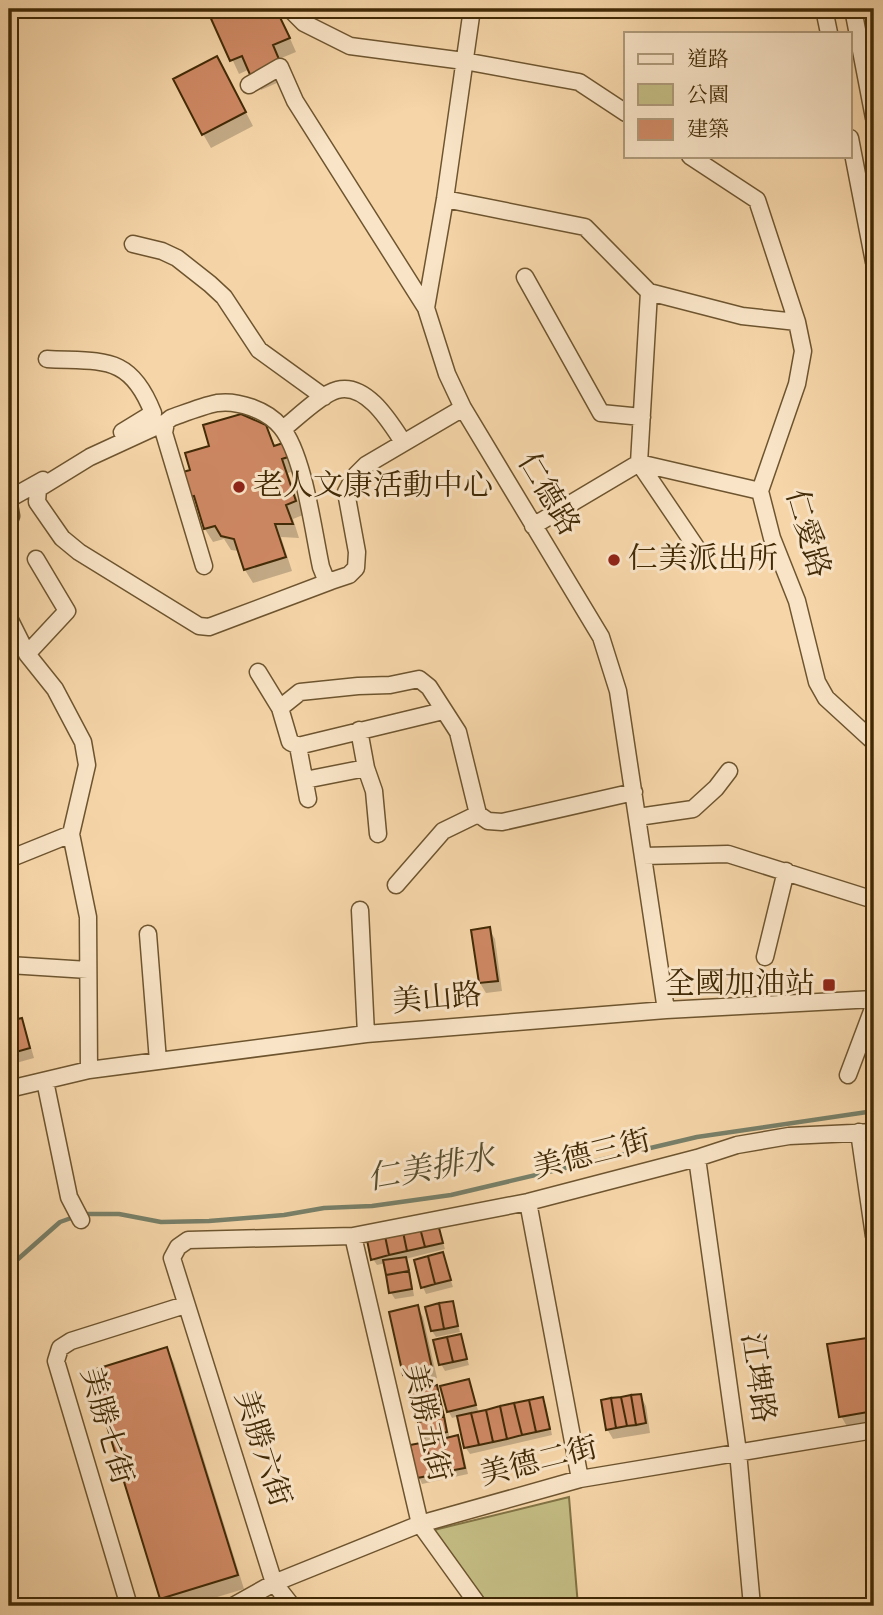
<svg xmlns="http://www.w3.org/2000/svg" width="883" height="1615" viewBox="0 0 883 1615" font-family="'Sorts Mill Goudy','Noto Serif TC',serif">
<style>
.green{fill:#c3bc83;stroke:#827344;stroke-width:2}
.shadow{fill:#0003}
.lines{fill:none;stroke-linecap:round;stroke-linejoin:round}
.stream{stroke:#788069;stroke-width:4.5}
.building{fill:#cf8964;stroke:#412a06;stroke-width:2}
.minor-casing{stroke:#6e552f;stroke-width:19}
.minor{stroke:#f9e4c7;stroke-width:16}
.poi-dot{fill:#8f2418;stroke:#f9e4c7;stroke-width:2.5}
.labels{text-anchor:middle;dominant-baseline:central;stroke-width:6;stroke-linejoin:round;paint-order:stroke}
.poi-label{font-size:30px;fill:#412a06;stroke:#f9e4c7;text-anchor:start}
.street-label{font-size:30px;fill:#412a06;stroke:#f9e4c7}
.water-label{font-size:32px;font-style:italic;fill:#584e2f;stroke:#f9e4c7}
</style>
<rect width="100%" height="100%" fill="#f6d6a9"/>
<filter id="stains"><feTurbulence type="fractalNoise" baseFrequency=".00286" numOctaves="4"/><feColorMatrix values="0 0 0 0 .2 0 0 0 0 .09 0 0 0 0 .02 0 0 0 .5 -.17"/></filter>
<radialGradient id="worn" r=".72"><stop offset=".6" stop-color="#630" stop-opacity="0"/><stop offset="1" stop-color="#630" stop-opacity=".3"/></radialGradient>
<path class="green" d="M569,1497L578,1606H489L434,1530Z"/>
<path class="shadow" d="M221,9H277L296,52L279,59L288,78L261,90L250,69L239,74L211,13Z
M225,72L253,126L211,148L203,134Z
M265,426L276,448L285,444L297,470L288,473L303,515L293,519L299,538L281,537L292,571L253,583L245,570L239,551L231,550L224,539L213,542L205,529L200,510L192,496Z
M9,718L15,733L9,735Z
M489,929L495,939L502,991L486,993L480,983Z
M21,1020L26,1030L34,1058L9,1065V1023Z
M438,1226L445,1249L405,1259L409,1265L414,1296L395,1299L391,1293L386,1263L377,1265L373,1259Z
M442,1254L453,1287L426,1294L423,1287Z
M452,1302L460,1332L436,1337L432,1331Z
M417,1307L423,1317L437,1378L411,1384L405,1374Z
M460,1336L469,1365L445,1371L441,1364Z
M874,1338V1426L849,1430L841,1416L829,1346Z
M167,1349L174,1363L244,1589L187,1606H166L162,1598Z
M468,1381L479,1413L542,1399L546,1405L552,1435L470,1454L466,1448L459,1416L452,1418L449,1412Z
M436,1386L439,1393L450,1439L458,1437L461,1444L468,1474L422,1484L419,1477L427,1443L423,1437Z
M640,1395L646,1406L650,1433L613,1439L607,1429Z"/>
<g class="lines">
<path class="stream" d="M82,1214H119L161,1222L209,1221L284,1215L324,1208L372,1206L451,1195L697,1137L874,1111
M9,1267L60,1222L74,1217"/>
</g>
<path class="building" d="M216,9H276L290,38L273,45L281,64L251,77L242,56L230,61L208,12Z
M217,56L246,112L202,135L173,79Z
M241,414L266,425L274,446L286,442L291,456L282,459L296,501L286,505L293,524H275L286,557L244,570L234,539L221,536L215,526L204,529L194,496L190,497L183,472L190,470L185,453L209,446L203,425Z
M490,927L498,981L479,983L471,930Z
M22,1018L30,1048L9,1054V1021Z
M438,1224L443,1243L425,1247L420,1228Z
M420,1228L425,1247L407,1251L403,1232Z
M403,1232L407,1251L389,1255L385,1236Z
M385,1236L389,1255L371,1260L367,1240Z
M443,1252L451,1280L435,1284L428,1256Z
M428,1256L435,1284L421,1288L414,1260Z
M406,1257L409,1271L386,1275L383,1260Z
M409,1271L412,1289L389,1293L386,1275Z
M453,1301L458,1326L444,1329L439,1303Z
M439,1303L444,1329L431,1331L425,1307Z
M418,1305L432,1368L403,1375L389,1312Z
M461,1334L467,1359L453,1362L447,1337Z
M447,1337L453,1362L439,1365L433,1340Z
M874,1337V1411L839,1417L827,1344Z
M167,1347L238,1575L160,1599L90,1371Z
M469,1379L476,1405L447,1412L440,1386Z
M437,1385L440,1400L414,1406L411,1390Z
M641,1394L646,1423L636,1425L631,1395Z
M631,1395L636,1425L627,1426L621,1397Z
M543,1397L550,1429L536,1432L529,1400Z
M621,1397L627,1426L616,1428L611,1398Z
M611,1398L616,1428L606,1430L601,1400Z
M440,1400L444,1416L418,1422L414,1406Z
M529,1400L536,1432L522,1435L514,1403Z
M514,1403L522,1435L507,1439L500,1406Z
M500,1406L507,1439L493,1442L486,1410Z
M486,1410L493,1442L479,1445L471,1413Z
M471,1413L479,1445L464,1448L457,1416Z
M444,1416L447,1432L422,1438L418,1422Z
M458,1435L465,1468L449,1471L442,1439Z
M442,1439L449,1471L433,1475L426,1442Z
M426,1442L433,1475L417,1478L410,1445Z"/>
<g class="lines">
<g class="minor-casing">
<path id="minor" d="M290,9L304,23L350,46L464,61L579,82L626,113
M472,9L445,199L426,308L447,374L463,408L601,637L618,691L666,1010
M824,9L829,33
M853,9L874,118
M249,85L280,67L295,101L426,308
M850,138L874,262
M690,156L757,200L797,322L803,351L797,384L760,491L772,538L797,601L817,682L826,698L874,742
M445,199L585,227L649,292L639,463L698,550
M133,244L162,251L177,258L210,284L224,297L259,350L324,397
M525,277L601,413L642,417
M649,292L742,316L797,322
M47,359C103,362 130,354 153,413L122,432
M166,422L90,457L38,489L37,502L62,538L79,552L199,626L209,627L331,581
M283,429C296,419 321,394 337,390C366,382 390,422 403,442
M9,499L43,480
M9,504L11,516L9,521
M533,526L639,463L760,491
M204,566L164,433L166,422L171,418C185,413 202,406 217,403C238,400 267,410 281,427C304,455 313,530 321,567L325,577L331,581L349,575L356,568L357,552L346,492L354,477L366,465L463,408
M9,618L27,654L55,689L83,742L87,765L71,834L88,917L89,1070
M27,654L67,611L36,559
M258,672L280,708L290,742L298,746L443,711
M280,708L300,692L358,686L390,685L419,679L429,687L458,732L478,814L488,821L502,822L634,792
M359,730L366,768L374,791L378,834
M298,746L308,799
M305,780L366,768
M638,817L693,809L716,788L729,771
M643,856L728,854L874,900
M9,859L71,834
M396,885L443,831L478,814
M360,910L366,1034
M148,934L158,1061
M765,957L786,871
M9,965L88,970
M848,1075L874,1006
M45,1081L69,1197L81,1220
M9,1089L89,1070L366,1034L666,1010L874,999
M859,1132L874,1236
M697,1158L738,1452L752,1606
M528,1202L580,1479
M353,1236L420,1524L479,1606
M129,1606L56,1361L60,1348L71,1341L185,1305
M233,1606L274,1583L420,1524L580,1479L874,1430
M292,1606L274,1583L172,1258L178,1247L188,1240L353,1236L528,1202L697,1158L737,1145L789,1136L874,1132"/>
</g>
<use href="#minor" class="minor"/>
</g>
<g class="poi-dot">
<circle cx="239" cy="487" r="7"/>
<circle cx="614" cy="560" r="7"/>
<rect x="822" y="978" width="14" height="14" rx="3.5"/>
</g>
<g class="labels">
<g class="poi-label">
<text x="253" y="487">老人文康活動中心</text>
<text x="628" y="560">仁美派出所</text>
<text x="815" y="985" text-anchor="end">全國加油站</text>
</g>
<g class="street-label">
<text transform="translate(547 495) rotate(59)">仁德路</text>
<text transform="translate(806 534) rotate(74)">仁愛路</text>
<text transform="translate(437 1000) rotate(-5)">美山路</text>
<text transform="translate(592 1156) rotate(-14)">美德三街</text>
<text transform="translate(756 1378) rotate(82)">江埤路</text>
<text transform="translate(425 1423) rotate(77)">美勝五街</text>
<text transform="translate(105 1426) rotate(74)">美勝七街</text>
<text transform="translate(261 1449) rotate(72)">美勝六街</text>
<text transform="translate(539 1463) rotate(-14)">美德二街</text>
</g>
<g class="water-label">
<text transform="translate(431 1170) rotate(-10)">仁美排水</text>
</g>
</g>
<rect width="883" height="1615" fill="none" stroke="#f6d6a9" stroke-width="35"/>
<rect x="10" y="10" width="862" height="1594" fill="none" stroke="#412a06" stroke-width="3.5"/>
<rect x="18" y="18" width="848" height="1580" fill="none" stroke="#412a06" stroke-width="2"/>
<rect x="624" y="32" width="228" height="126" fill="#f9e4c7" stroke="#af9a7a" stroke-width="2"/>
<rect x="638" y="54" width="35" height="10" fill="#f9e4c7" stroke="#af9a7a" stroke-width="2"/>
<text x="687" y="66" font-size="21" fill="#412a06">道路</text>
<rect x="638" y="84" width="35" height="21" fill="#c3bc83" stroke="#af9a7a" stroke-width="2"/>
<text x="687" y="102" font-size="21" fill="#412a06">公園</text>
<rect x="638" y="119" width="35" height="21" fill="#cf8964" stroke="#af9a7a" stroke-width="2"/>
<text x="687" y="136" font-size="21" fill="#412a06">建築</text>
<rect width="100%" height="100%" filter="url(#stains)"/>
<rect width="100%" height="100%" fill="url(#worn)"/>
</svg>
